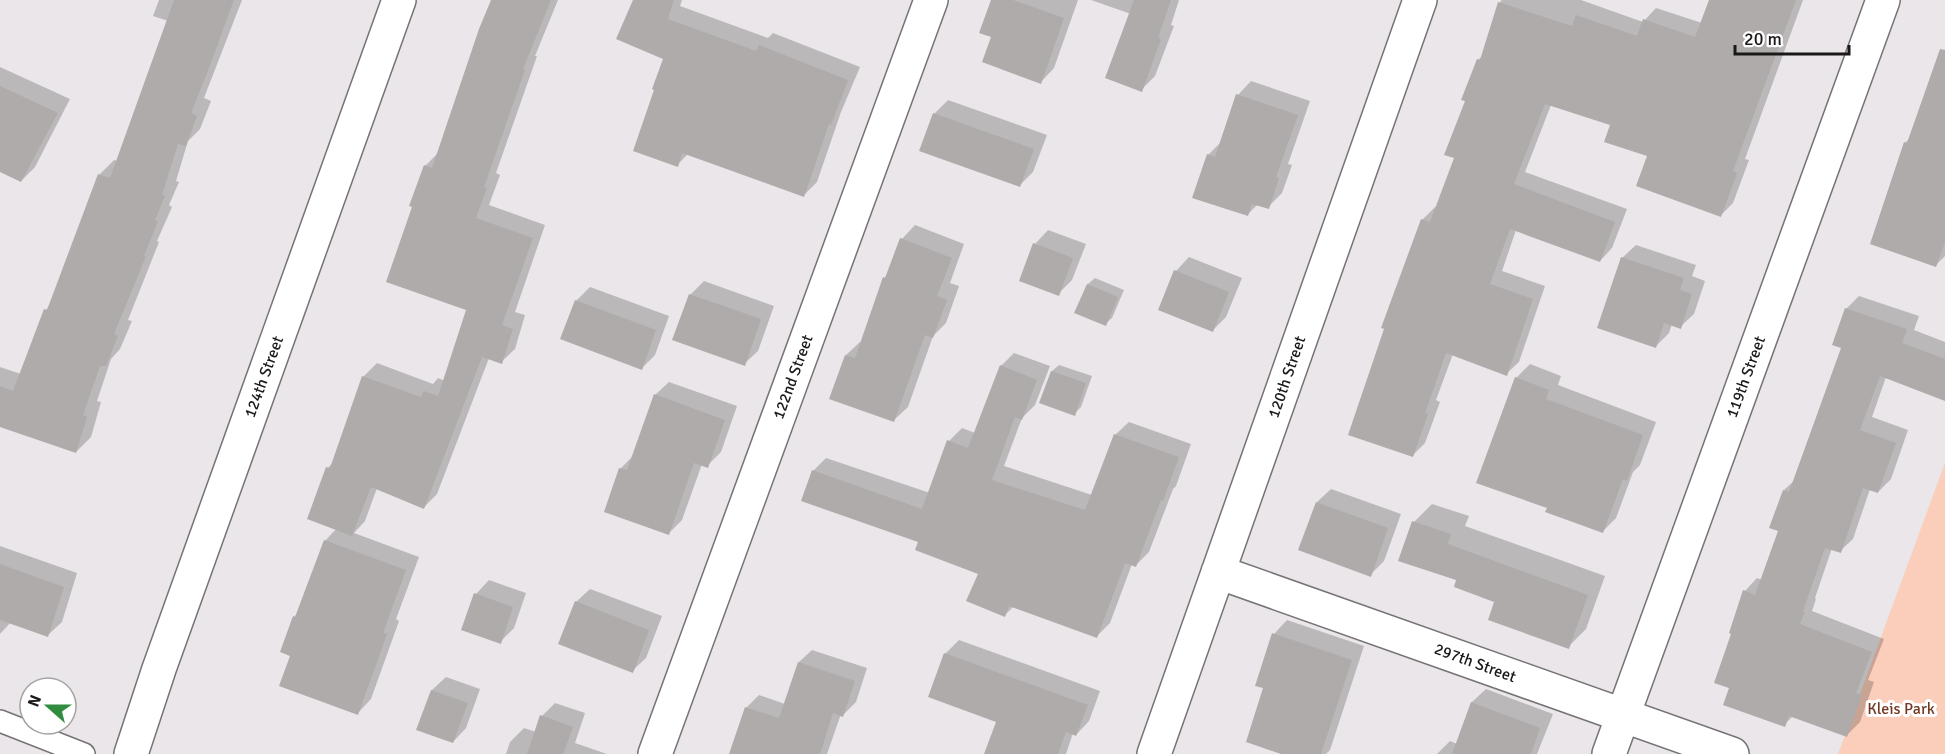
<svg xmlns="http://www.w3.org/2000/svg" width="1945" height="754" viewBox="0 0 1945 754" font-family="Signika,sans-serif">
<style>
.green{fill:#fbcdbb}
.shadow{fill:#0003}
.building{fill:#afabab}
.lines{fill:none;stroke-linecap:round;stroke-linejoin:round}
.service-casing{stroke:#767376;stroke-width:24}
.minor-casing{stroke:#767376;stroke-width:36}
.tertiary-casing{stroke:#767376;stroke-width:36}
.service{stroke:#fff;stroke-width:21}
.minor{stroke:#fff;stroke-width:33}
.tertiary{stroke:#fff;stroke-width:33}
.labels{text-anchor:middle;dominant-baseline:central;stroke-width:6;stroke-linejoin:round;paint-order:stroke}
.street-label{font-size:16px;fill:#1a1819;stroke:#fff}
.park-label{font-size:16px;fill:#723821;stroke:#fff}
</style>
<rect width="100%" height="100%" fill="#eae6e9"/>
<path class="green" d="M1945,463V754H1838Z"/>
<path class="shadow" d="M159,0H242L204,98L211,101L200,129L188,141L176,181L179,182L169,205L172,207L157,241L159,242L128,320L132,321L120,349L111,359L97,401L101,402L91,437L76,452L0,425V367L21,374L46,310L50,305L100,174L114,160L118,161L168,21L153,16Z
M493,0H558L535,56H537L496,173L500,175L489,205L545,225L515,312L525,315L515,349L501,362L489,358L437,494L424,507L377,488L365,521L354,533L419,557L396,619L399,621L371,699L358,713L292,655L294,617L298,613L325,541L336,529L328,468L333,462L363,377L377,363L433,384L438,378L445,381L468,309L414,206L425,166L439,152Z
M635,0H682L680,6L768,38L773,33L860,67L841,112L817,182L804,195L688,154L677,165L665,59Z
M992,0H1078L1054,68L1041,82L993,36Z
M1091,0H1179L1171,25L1174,26L1155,76L1141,90L1131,14Z
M1502,0H1581L1643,22L1656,8L1702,23L1711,0H1803L1745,159L1749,160L1733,203L1720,216L1612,125L1551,105L1525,172L1627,209L1612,248L1600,261L1516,230L1502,271L1545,286L1519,362L1506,374L1453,354L1436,400L1440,402L1425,443L1413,455L1422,220L1435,207L1437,208L1456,157L1467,100L1478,60L1483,55L1500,2Z
M0,67L70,99L35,167L21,181L0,171Z
M1945,76V256L1936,265L1905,143L1911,137Z
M1251,81L1310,101L1288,164L1292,165L1282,193L1268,207L1258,204L1248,214L1208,155L1223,140L1238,95Z
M948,100L1047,135L1033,172L1020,185L934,114Z
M915,225L964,244L950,283L959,286L946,323L933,336L908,407L894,420L846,355L860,342L862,343L884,278L888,275L902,239Z
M1048,230L1086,244L1072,280L1058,294L1021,280L1035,244Z
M1636,245L1696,265L1692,276L1705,281L1694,314L1680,327L1672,324L1669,333L1655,347L1622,258Z
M1189,257L1242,278L1226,317L1213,330L1176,271Z
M1095,278L1124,290L1112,318L1105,324L1076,312L1088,284Z
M704,281L774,306L758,351L744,364L690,295Z
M590,287L669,316L655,355L642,368L576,301Z
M1859,296L1919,316L1914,330L1945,342V399L1886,377L1872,417L1908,430L1891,479L1878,492L1870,489L1853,539L1840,551L1832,548L1815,598L1816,599L1812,611L1884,639L1868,680L1874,682L1860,722L1847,735L1793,716L1784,725L1731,687L1745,591L1757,578L1762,580L1779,530L1771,527L1784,490L1796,479L1843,347L1846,309Z
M1014,353L1050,366L1035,405L1022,418L1004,466L1092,495L1115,435L1129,422L1191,444L1176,486L1173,489L1149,552L1136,565L1132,564L1110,623L1097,636L1014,606L1004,616L980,573L920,541L813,471L826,458L930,493L949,441L962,428L975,433L1001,366Z
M1530,364L1561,376L1558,385L1656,422L1640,465L1633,472L1616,518L1603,531L1548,507L1516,378Z
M1059,365L1092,376L1081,407L1074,414L1052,371Z
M669,382L737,406L721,452L707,466L702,464L682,520L669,533L606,511L621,468L633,456L655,395Z
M1331,489L1401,514L1384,561L1370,575L1317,502Z
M1432,504L1469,516L1465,526L1605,576L1586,629L1568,647L1496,601L1458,579L1414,522Z
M0,546L77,573L62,622L48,635L10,623L0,634Z
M489,580L526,593L514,628L500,642L476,594Z
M590,589L662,616L646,658L632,671L576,602Z
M1287,620L1364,646L1330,750L1326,754H1286L1264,687L1274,634Z
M959,640L1100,691L1089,721L1076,735L1073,733L1066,754H986L998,721L945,654Z
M812,650L867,668L856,702L843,715L841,714L827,754H731L747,707L759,695L785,704L799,662Z
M446,677L480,689L466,728L453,742L418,729L432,690Z
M1486,689L1553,714L1537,754H1437L1450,741L1457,744L1472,702Z
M555,703L585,713L575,743L607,754H506L510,742L524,728L536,732L542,716Z"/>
<path class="building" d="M174,0H234L209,68L191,113L197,116L186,146L178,144L162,195L165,196L155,220L158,221L144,256H146L114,334L118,336L106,366H100L83,415L87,417L76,453L0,427V386L13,391L44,309L47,310L98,174L110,178Z
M491,0H551L523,69L525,70L484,187L487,188L476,218L533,238L502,325L513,329L502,364L482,357L424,509L371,487L352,536L307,519L326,467L330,468L362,376L421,397L424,391L438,396L466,310L386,282L412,207L409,206L424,165L432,168L479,29Z
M633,0H674L668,19L756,51L759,45L848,80L831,125L829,124L804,197L682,153L678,167L633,151L654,90L652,89L663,59L616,39Z
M991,0H1013L1064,18L1041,84L982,62L991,37L979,33Z
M1134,0H1171L1158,38L1161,39L1142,92L1105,78Z
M1709,0H1796L1733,171L1737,173L1721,217L1636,186L1647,156L1604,142L1610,125L1545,104L1514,184L1615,222L1600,262L1510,229L1490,284L1533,299L1507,376L1446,353L1425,413L1428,414L1413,457L1348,435L1384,329L1381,328L1421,219L1430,222L1454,158L1444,155L1465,101L1461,100L1477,59L1480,60L1498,2L1572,26L1576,15L1637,36L1643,19L1695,37Z
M1940,49L1945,50V242L1936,267L1870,244L1904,142L1907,143Z
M0,86L58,113L21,182L0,172Z
M1236,94L1298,115L1276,177L1279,178L1269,209L1252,204L1248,216L1192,198L1207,154L1215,157Z
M933,113L1034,149L1020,187L919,151Z
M900,238L952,258L937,296L947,300L933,338L925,335L894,422L829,399L845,355L855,358L883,277L885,278Z
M1033,243L1073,258L1059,296L1019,281Z
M1621,257L1684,278L1680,290L1692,294L1681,329L1664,323L1656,348L1597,328Z
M1174,270L1229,292L1213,332L1158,310Z
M1087,284L1118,297L1106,326L1074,313Z
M689,294L761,319L745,366L672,340Z
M575,300L656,330L642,370L560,339Z
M1845,308L1907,329L1902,343L1945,359V401L1880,376L1860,430L1896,443L1878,493L1863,488L1841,553L1825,548L1803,611L1805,612L1800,624L1872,652L1856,693L1862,695L1847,737L1789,716L1785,727L1723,705L1729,688L1714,683L1731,634L1729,633L1743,590L1755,595L1778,531L1769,528L1783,490L1789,492L1841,348L1832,345Z
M1000,365L1037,380L1022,420L1015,417L992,480L1085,510L1114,434L1179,457L1163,501L1161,500L1136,567L1125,563L1097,638L1009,606L1005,617L966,601L978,574L915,550L918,542L801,501L812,470L922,509L947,440L968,448Z
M1051,371L1086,383L1075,416L1039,403Z
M1515,377L1549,390L1546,399L1643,435L1627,481L1623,479L1603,533L1545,512L1547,508L1476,483Z
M654,394L725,420L708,468L694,463L669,535L604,512L619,468L627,470Z
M1316,502L1388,528L1371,577L1298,550Z
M1412,521L1451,534L1448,544L1588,595L1569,649L1488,620L1494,602L1454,587L1456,580L1398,561Z
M324,540L406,570L383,633L387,634L358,715L279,686L290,656L280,652L293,616L295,617Z
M0,564L64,587L48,637L0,620Z
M474,593L513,607L501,644L461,630Z
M575,601L649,630L633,673L558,644Z
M1272,633L1352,660L1321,754H1281L1246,742L1263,688L1255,686Z
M944,653L1088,705L1076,736L1066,732L1058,754H984L996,722L928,697Z
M798,662L855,681L843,717L833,713L820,754H729L745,707L779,718Z
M431,690L468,703L453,743L416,730Z
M1471,702L1540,728L1531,754H1452Z
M540,715L573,727L563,754H527Z"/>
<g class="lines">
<g class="service-casing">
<path id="service" d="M0,721L84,754"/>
</g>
<g class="minor-casing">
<path id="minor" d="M1218,572L1732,754
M655,754L931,0
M1154,754L1420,0
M1609,754L1883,0"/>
</g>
<g class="tertiary-casing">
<path id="tertiary" d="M131,754L159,669L399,0"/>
</g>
<use href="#service" class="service"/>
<use href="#minor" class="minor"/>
<use href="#tertiary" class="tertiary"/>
</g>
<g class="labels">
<g class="street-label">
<text transform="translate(264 377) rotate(-70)">124th Street</text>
<text transform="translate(793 377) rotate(-70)">122nd Street</text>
<text transform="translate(1287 377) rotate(-71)">120th Street</text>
<text transform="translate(1746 377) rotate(-70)">119th Street</text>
<text transform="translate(1475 663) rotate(20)">297th Street</text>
</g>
<g class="park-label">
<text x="1901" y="709">Kleis Park</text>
</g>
</g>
<g transform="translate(48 706) rotate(291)"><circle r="28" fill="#ffffff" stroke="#a3a3a3" stroke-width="1.5"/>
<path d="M0-4.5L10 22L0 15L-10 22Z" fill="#308c3e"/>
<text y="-9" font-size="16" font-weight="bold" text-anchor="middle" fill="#1a1819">N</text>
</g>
<path d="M1735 45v9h114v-9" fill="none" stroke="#1a1819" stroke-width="3"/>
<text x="1744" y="45" font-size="18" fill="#1a1819" stroke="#ffffff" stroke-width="4.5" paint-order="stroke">20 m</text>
</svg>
